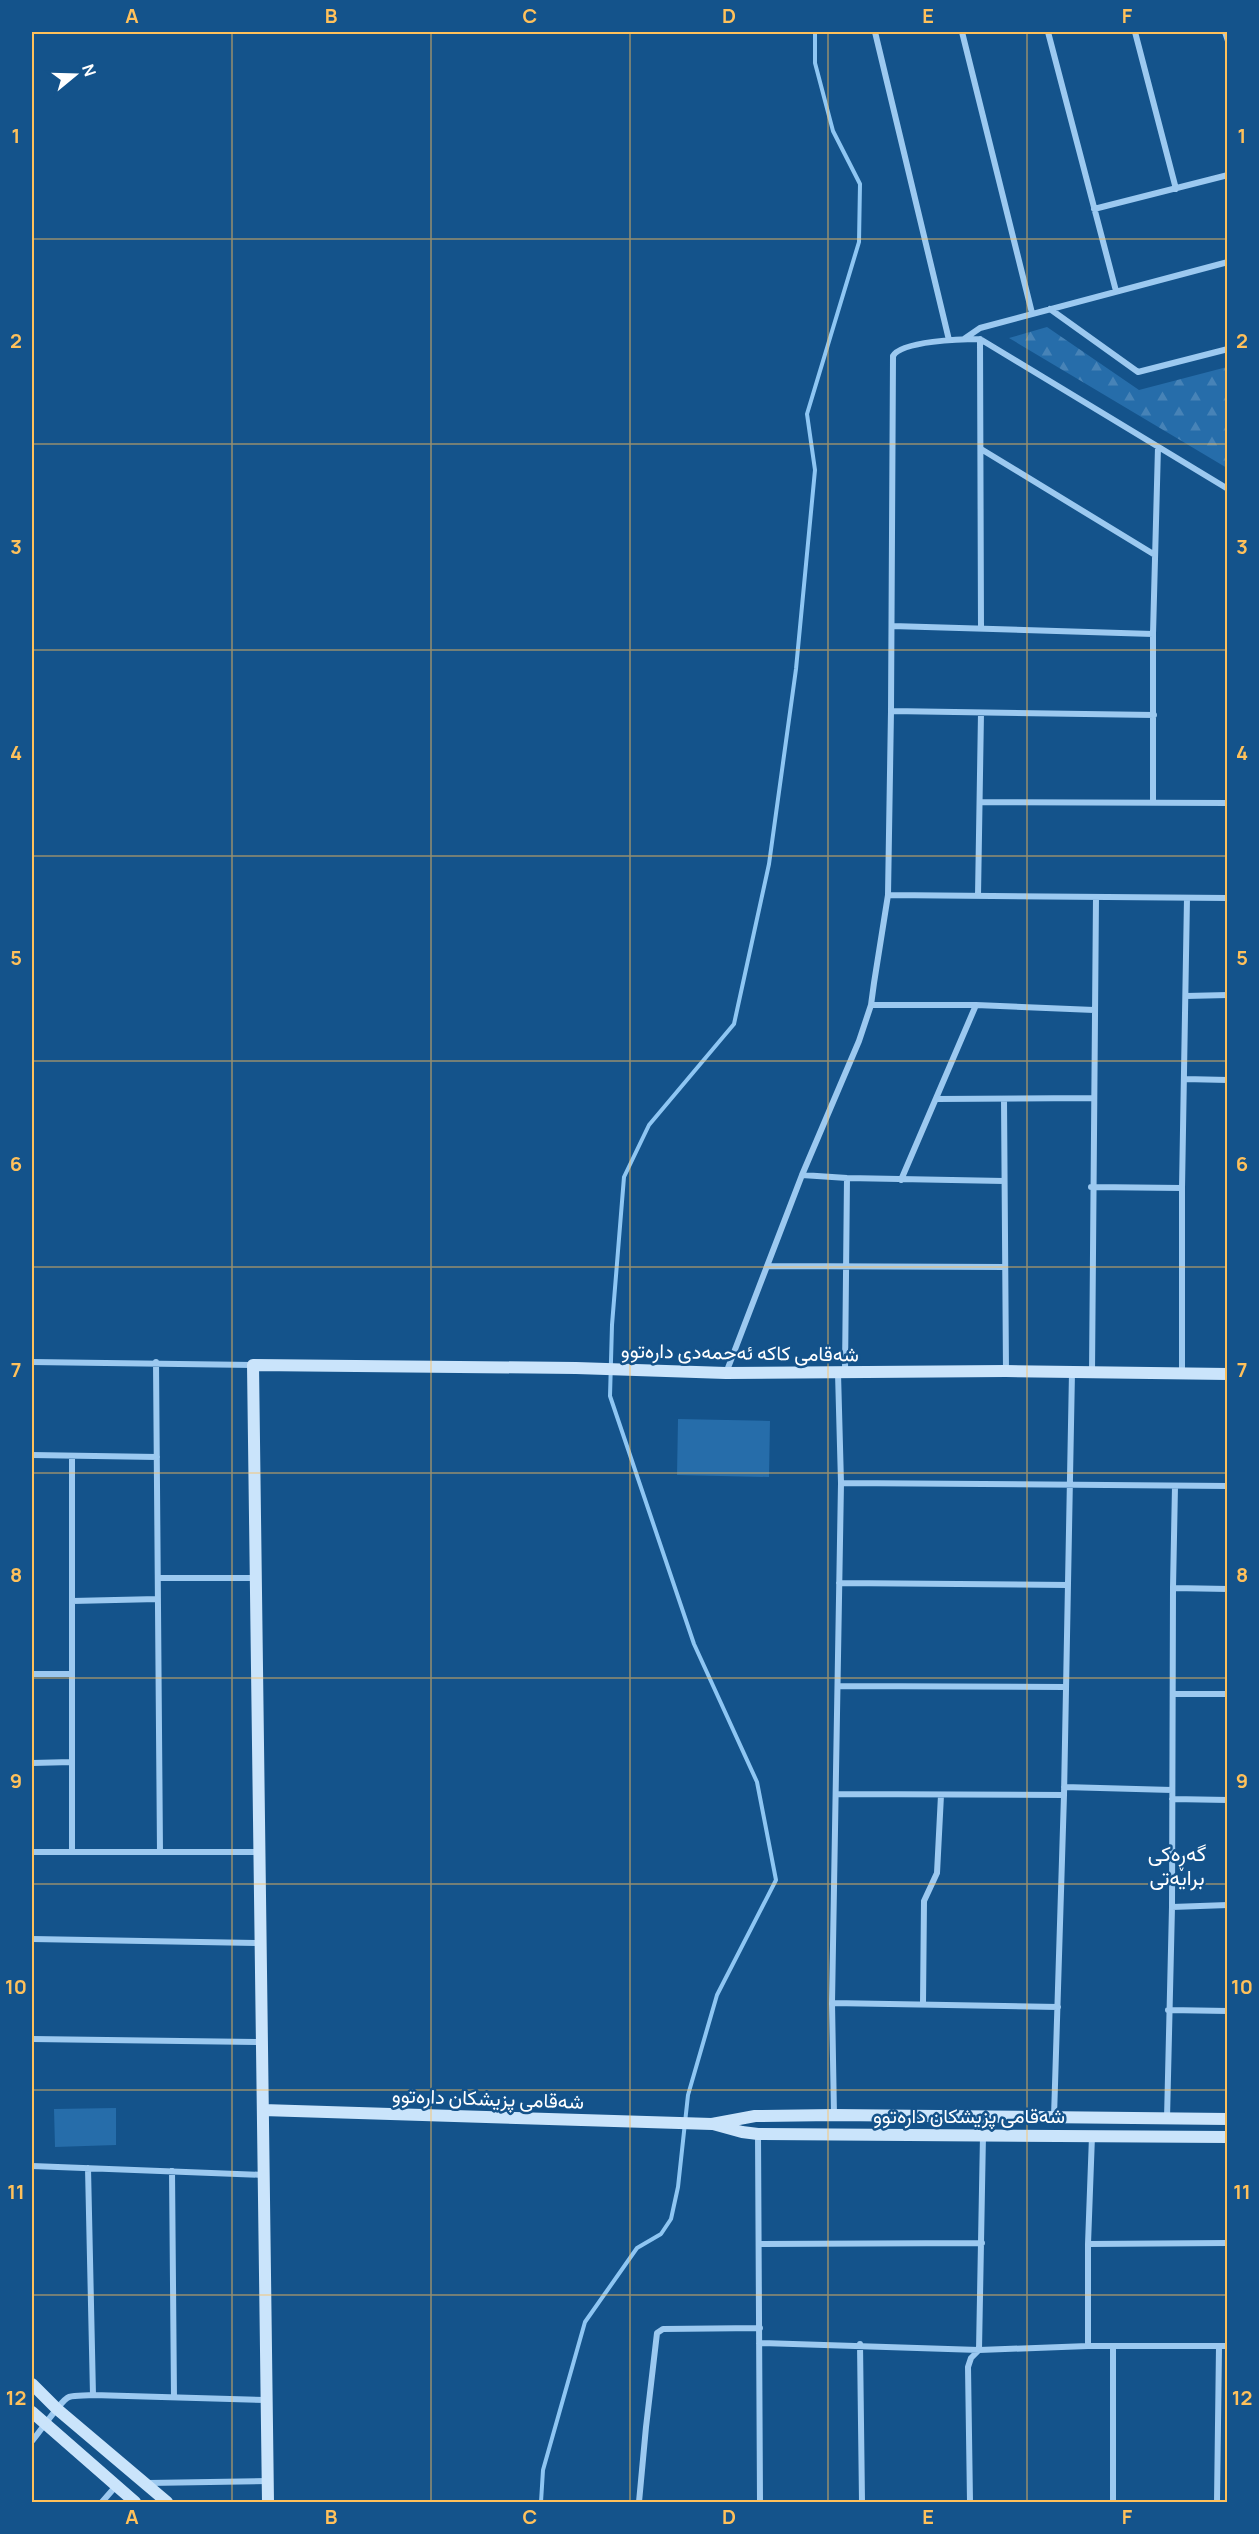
<svg xmlns="http://www.w3.org/2000/svg" width="1259" height="2534" viewBox="0 0 1259 2534" font-family="Manrope,Vazirmatn,sans-serif">
<style>
.forest{fill:url(#forest-firs)}
.pitch{fill:#266daa}
.lines{fill:none;stroke-linecap:round;stroke-linejoin:round}
.stream{stroke:#8ec6f3;stroke-width:4}
.street{stroke:#9cc9f0;stroke-width:6}
.secondary{stroke:#cae4fb;stroke-width:12}
.grid{fill:none;stroke:#ffc15b;stroke-width:1.5;stroke-opacity:0.55}
.labels{text-anchor:middle;dominant-baseline:central;stroke-width:5;stroke-linejoin:round;paint-order:stroke}
.street-label{font-size:20px;fill:#fff;stroke:#14538b}
.neighbourhood-label{font-size:21px;fill:#fff;stroke:#14538b}
.neatline{fill:none;stroke:#ffc15b;stroke-width:2}
.grid-label{font-size:20px;text-anchor:middle;font-weight:bold;fill:#ffc15b}
</style>
<defs>
<pattern id="forest-firs" width="22" height="20" patternUnits="userSpaceOnUse" patternTransform="scale(1.5)"><rect width="22" height="20" fill="#266daa"/><path d="M5 1l3.5 6h-7zM16 11l3.5 6h-7z" fill="#4783b7"/></pattern>
</defs>
<rect width="100%" height="100%" fill="#14538b"/>
<path class="forest" d="M1047,327L1139,390L1227,367V468L1009,338Z"/>
<path class="pitch" d="M678,1419L770,1421L769,1477L677,1475Z
M116,2108V2145L55,2147L54,2109Z"/>
<g class="lines">
<path class="stream" d="M541,2502L543,2470L585,2322L637,2248L661,2234L671,2219L678,2187L688,2095L717,1995L776,1880L757,1782L694,1644L610,1396L612,1325L624,1177L649,1125L734,1024L769,864L796,669L815,470L807,414L859,242L860,184L833,131L815,63V32"/>
<path class="street" d="M875,32L949,340
M962,32L1032,313
M1048,32L1116,291
M1135,32L1176,189
M1225,32L1228,41
M1094,209L1228,175
M1050,309L1138,372L1228,349
M964,339L980,328L1228,262
M980,339L981,628
M981,449L1155,555
M892,626L1153,634
M891,711L1154,715
M980,802L1228,803
M1153,802V634L1158,447
M888,895L1228,898
M978,896L981,713
M1186,996L1228,995
M871,1005H976L1094,1010
M1184,1079L1228,1080
M937,1099L1093,1098
M1004,1099L1006,1371
M802,1175L847,1178L1004,1181
M901,1180L976,1005
M1091,1187L1182,1188
M767,1266L1005,1267
M32,1362L253,1365
M156,1362L160,1852
M845,1372L847,1178
M1092,1372L1096,897
M726,1373L802,1175L859,1041L871,1005L874,983L888,895L891,711L893,356C901,341 962,339 980,339L1228,489
M1182,1373V1188L1187,898
M32,1455L157,1457
M841,1483L1228,1486
M158,1578H256
M839,1583L1068,1585
M1173,1588L1228,1589
M72,1601L158,1599
M32,1674H72
M838,1686L1065,1687
M1173,1694H1228
M32,1763L72,1762
M1064,1787L1172,1790
M837,1794L1064,1795
M1172,1799L1228,1800
M32,1852H259
M72,1852V1456
M1172,1907L1228,1905
M32,1939L260,1943
M832,2003L1058,2007
M923,2003L924,1901L937,1873L941,1795
M1168,2010L1228,2011
M32,2039L262,2042
M834,2115L832,2003L841,1483L838,1373
M1054,2117L1064,1795L1072,1372
M1167,2119L1172,1907L1173,1588L1175,1486
M758,2134L760,2502
M32,2166L264,2175
M88,2168L93,2395
M172,2171L174,2397
M760,2244L982,2243
M1088,2244L1228,2243
M759,2343L979,2350L1088,2346H1228
M860,2344L862,2502
M1088,2346V2244L1092,2136
M32,2441C39,2433 62,2399 69,2397C76,2395 85,2396 93,2395L266,2400
M148,2483L268,2481
M102,2502L116,2486
M639,2502L646,2427L657,2333L663,2329L760,2328
M970,2502L968,2367L971,2358L979,2350L983,2135
M1113,2502V2346
M1217,2502L1219,2346"/>
<path class="secondary" d="M263,2110L712,2124L755,2116L834,2115L1228,2119
M713,2124L742,2132L758,2134L1228,2137
M32,2384L57,2409L167,2502
M32,2412L135,2502
M268,2502L253,1365L576,1368L726,1373L1006,1371L1228,1374"/>
</g>
<path class="grid" d="M232,32V2502M431,32V2502M630,32V2502M828,32V2502M1027,32V2502M32,239H1228M32,444H1228M32,650H1228M32,856H1228M32,1061H1228M32,1267H1228M32,1473H1228M32,1678H1228M32,1884H1228M32,2090H1228M32,2295H1228"/>
<g class="labels">
<g class="street-label">
<text transform="translate(740 1352) rotate(1)">شەقامی کاکە ئەحمەدی دارەتوو</text>
<text transform="translate(488 2098) rotate(2)">شەقامی پزیشکان دارەتوو</text>
<text x="969" y="2115">شەقامی پزیشکان دارەتوو</text>
</g>
<g class="neighbourhood-label">
<text x="1177" y="1853">گەڕەکی<tspan x="1177" dy="24">برایەتی</tspan></text>
</g>
</g>
<rect width="1259" height="2534" fill="none" stroke="#14538b" stroke-width="66"/>
<g transform="translate(75 75) rotate(71)" stroke="#14538b" stroke-width="4.5" paint-order="stroke">
<path d="M0-4.5L10 22L0 15L-10 22Z" fill="#ffffff"/>
<text y="-9" font-size="16" font-weight="bold" text-anchor="middle" fill="#ffffff">N</text>
</g>
<rect x="33" y="33" width="1193" height="2468" class="neatline"/>
<g class="grid-label">
<text x="132" y="23">A</text>
<text x="331" y="23">B</text>
<text x="530" y="23">C</text>
<text x="729" y="23">D</text>
<text x="928" y="23">E</text>
<text x="1127" y="23">F</text>
<text x="16" y="143">1</text>
<text x="1242" y="143">1</text>
<text x="16" y="348">2</text>
<text x="1242" y="348">2</text>
<text x="16" y="554">3</text>
<text x="1242" y="554">3</text>
<text x="16" y="760">4</text>
<text x="1242" y="760">4</text>
<text x="16" y="965">5</text>
<text x="1242" y="965">5</text>
<text x="16" y="1171">6</text>
<text x="1242" y="1171">6</text>
<text x="16" y="1377">7</text>
<text x="1242" y="1377">7</text>
<text x="16" y="1582">8</text>
<text x="1242" y="1582">8</text>
<text x="16" y="1788">9</text>
<text x="1242" y="1788">9</text>
<text x="16" y="1994">10</text>
<text x="1242" y="1994">10</text>
<text x="16" y="2199">11</text>
<text x="1242" y="2199">11</text>
<text x="16" y="2405">12</text>
<text x="1242" y="2405">12</text>
<text x="132" y="2524">A</text>
<text x="331" y="2524">B</text>
<text x="530" y="2524">C</text>
<text x="729" y="2524">D</text>
<text x="928" y="2524">E</text>
<text x="1127" y="2524">F</text>
</g>
</svg>
